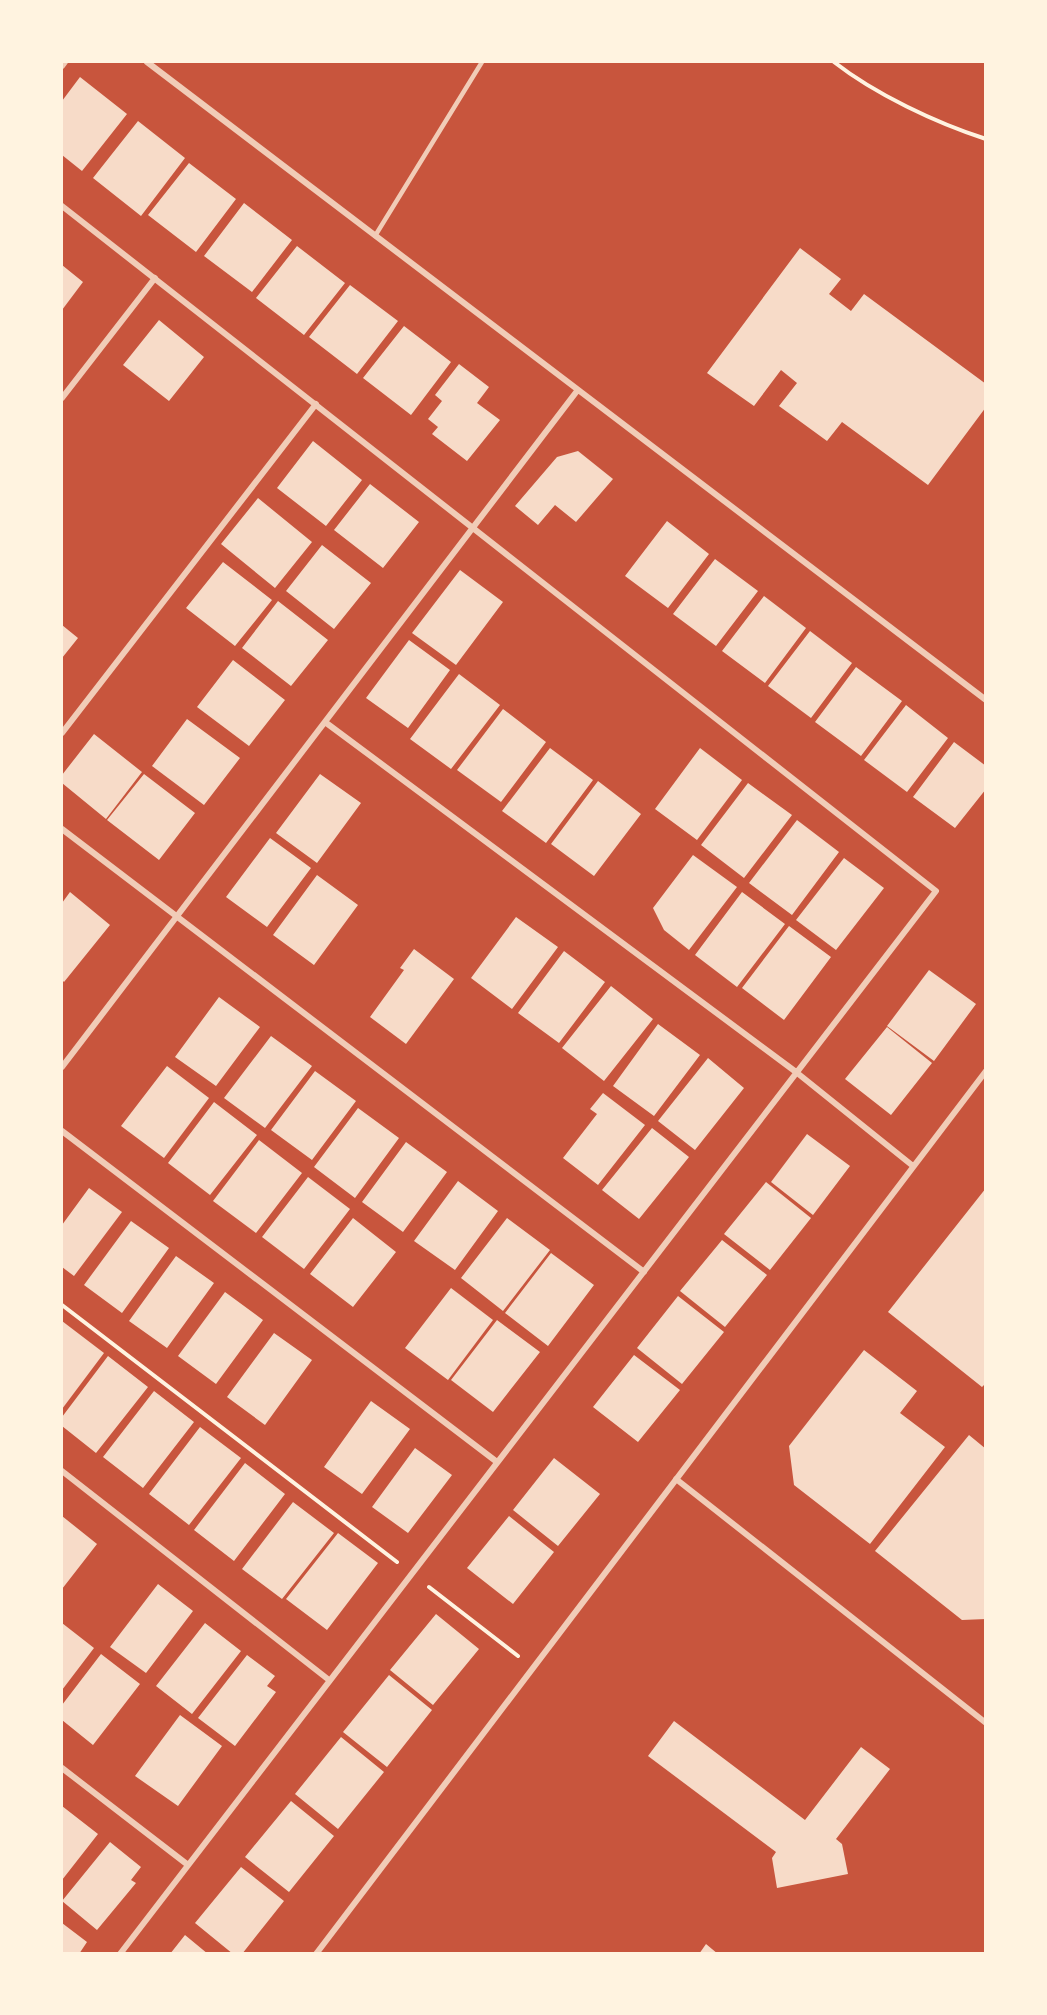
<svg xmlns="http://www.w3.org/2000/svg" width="1047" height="2015" viewBox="0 0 1047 2015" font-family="Mulish,sans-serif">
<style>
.building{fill:#f7dbc8}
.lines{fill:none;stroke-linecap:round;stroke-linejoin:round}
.path{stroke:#fff3e0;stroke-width:4}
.service{stroke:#f1ccb7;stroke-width:4.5}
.minor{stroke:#f1ccb7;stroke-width:6}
</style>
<rect width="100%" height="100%" fill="#c8553d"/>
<path class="building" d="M80,77L127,114L82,171L62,155V101Z
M138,121L185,158L141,216L93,178Z
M189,163L236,199L196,252L148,215Z
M244,203L292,240L252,292L204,256Z
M297,246L345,283L304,335L256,298Z
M800,248L841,279L829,294L851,311L864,294L986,384V407L928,485L842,422L827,441L779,406L797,383L781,370L754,406L707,373Z
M62,265L83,282L62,310Z
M350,285L398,321L357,374L309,337Z
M159,320L204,357L169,401L123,365Z
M404,326L451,362L411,415L363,378Z
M459,364L489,387L477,403L500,420L467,461L432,434L438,427L428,419L442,401L435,395Z
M313,441L362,480L326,526L277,488Z
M578,451L613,479L576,522L555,505L538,525L515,506L557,457Z
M370,484L419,522L383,568L334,530Z
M258,498L312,542L275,588L221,544Z
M667,521L709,554L668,608L625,576Z
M322,545L371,583L334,629L286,591Z
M715,559L758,591L716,646L673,614Z
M223,562L272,600L235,646L186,608Z
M460,570L503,602L456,665L412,633Z
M764,596L806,628L765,683L722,651Z
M278,601L328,640L291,686L242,648Z
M62,625L78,638L62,658Z
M810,631L852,663L811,718L768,686Z
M409,640L450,670L408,728L366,698Z
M233,660L285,700L249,746L197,707Z
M856,667L902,701L861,756L815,722Z
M459,674L500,705L451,769L410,739Z
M906,705L948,738L907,792L864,760Z
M503,709L546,742L501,802L457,770Z
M187,719L240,758L204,805L152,766Z
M94,734L142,772L106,819L62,783V775Z
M954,742L986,766V789L955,828L913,797Z
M550,748L593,780L546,843L502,811Z
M700,748L742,780L697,840L655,809Z
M144,774L195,813L159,860L107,820Z
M320,774L361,803L317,863L276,833Z
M598,781L641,814L594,876L551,844Z
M748,783L792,815L744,878L701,845Z
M797,820L839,852L792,915L749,883Z
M270,838L311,868L267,927L226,897Z
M693,855L737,887L689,950L664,930L653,908Z
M844,858L884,888L836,950L796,920Z
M317,875L358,905L314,965L273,935Z
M70,892L110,925L64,982L62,980V903Z
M742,892L785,924L737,987L695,955Z
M516,917L558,947L512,1009L471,978Z
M789,926L831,957L784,1020L742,988Z
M414,949L454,979L406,1044L370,1017L404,970L400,968Z
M564,951L605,982L559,1043L518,1013Z
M929,970L976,1004L934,1061L887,1026Z
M611,986L653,1019L604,1081L562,1048Z
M219,997L260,1027L216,1086L175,1057Z
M658,1024L700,1055L654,1116L613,1086Z
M887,1027L932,1063L891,1115L845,1079Z
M271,1036L312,1066L265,1128L224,1098Z
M708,1058L744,1088L695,1150L658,1121Z
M167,1066L209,1098L164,1158L121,1126Z
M315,1071L356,1101L312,1160L271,1130Z
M603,1093L645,1125L598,1185L563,1158L597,1114L590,1109Z
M214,1102L257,1135L210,1195L168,1163Z
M358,1108L399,1138L355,1198L314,1167Z
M652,1128L689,1157L639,1219L602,1190Z
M807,1134L850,1166L813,1215L771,1182Z
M259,1140L302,1173L256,1233L213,1201Z
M406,1142L447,1172L403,1232L362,1202Z
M308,1177L350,1209L304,1269L262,1237Z
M458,1181L498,1211L455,1270L414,1241Z
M766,1182L811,1218L770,1270L724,1234Z
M89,1188L122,1212L74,1276L62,1267V1225Z
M986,1188V1383L982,1387L888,1312Z
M353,1218L396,1252L353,1307L310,1274Z
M507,1218L550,1250L503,1311L461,1278Z
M131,1221L169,1248L122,1313L84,1285Z
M722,1240L767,1275L725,1327L680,1291Z
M551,1253L594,1285L548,1346L505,1313Z
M176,1256L214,1283L167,1348L129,1321Z
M451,1288L493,1320L448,1380L405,1348Z
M225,1292L263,1320L216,1384L178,1356Z
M678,1296L724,1332L682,1384L637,1348Z
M497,1320L540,1352L493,1412L451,1380Z
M62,1321L104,1353L62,1409Z
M274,1333L312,1360L265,1425L227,1397Z
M864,1350L917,1391L900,1413L945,1447L870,1544L794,1485L789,1446Z
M634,1355L680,1390L638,1442L593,1407Z
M108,1356L148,1387L96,1453L62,1426V1417Z
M154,1391L194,1422L143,1488L103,1457Z
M371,1401L410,1429L362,1494L324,1467Z
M200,1427L241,1458L189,1525L149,1494Z
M969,1435L986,1449V1619L962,1620L875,1551Z
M415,1448L452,1475L408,1533L372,1507Z
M554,1458L600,1494L558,1546L513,1510Z
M245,1463L285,1494L234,1561L194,1530Z
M293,1502L334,1533L282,1599L242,1569Z
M62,1516L97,1544L62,1589Z
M509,1516L554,1552L513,1604L467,1568Z
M338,1533L378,1563L327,1630L286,1599Z
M158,1584L193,1611L146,1673L110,1647Z
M436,1614L479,1649L433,1705L390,1670Z
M62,1623L94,1648L62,1690Z
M205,1623L241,1651L192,1714L156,1686Z
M101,1654L140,1684L93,1745L62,1720V1705Z
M247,1655L275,1676L267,1686L276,1692L235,1746L198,1718Z
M389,1675L432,1710L387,1767L343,1732Z
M180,1715L222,1746L178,1806L135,1776Z
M674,1721L805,1820L861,1747L890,1769L836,1839L842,1844L848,1874L777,1888L772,1858L776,1852L648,1756Z
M341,1737L384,1772L338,1829L295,1794Z
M291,1801L334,1836L289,1892L245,1857Z
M62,1806L98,1834L62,1880Z
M110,1842L141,1867L131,1880L136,1883L97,1930L62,1901Z
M241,1867L284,1901L242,1954H233L195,1923Z
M62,1923L87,1942L79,1954H62Z
M185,1935L208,1954H170Z
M706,1944L718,1954H699Z"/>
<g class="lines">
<path class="path" d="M834,62C875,94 936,123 986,139
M62,1305L397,1562
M429,1587L518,1656"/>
<path class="service" d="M375,236L482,62"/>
<path class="minor" d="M147,62L986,700
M62,66L65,62
M62,206L936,891L120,1954
M62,398L155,278
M325,722L796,1072L913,1166
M62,733L316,404
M62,829L644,1272
M62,1067L577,391
M62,1131L497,1462
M62,1471L329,1680
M676,1479L986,1723
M62,1768L188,1865
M316,1954L986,1071"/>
</g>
<rect width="1047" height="2015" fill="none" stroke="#fff3e0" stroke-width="126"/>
</svg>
